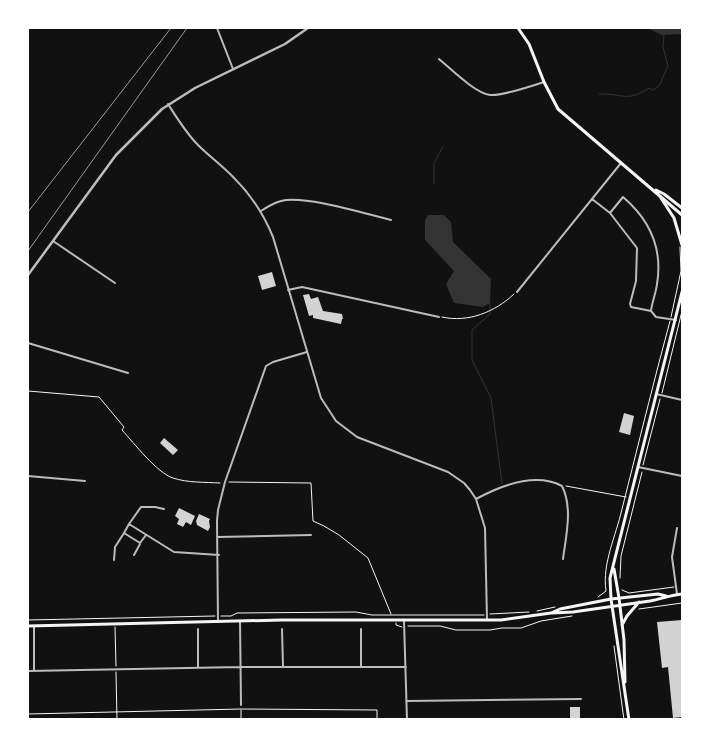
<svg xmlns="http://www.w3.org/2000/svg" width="710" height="747" viewBox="0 0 710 747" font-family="'Times New Roman',serif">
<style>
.water{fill:#333}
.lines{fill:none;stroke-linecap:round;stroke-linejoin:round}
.stream{stroke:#333;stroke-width:1}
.building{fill:#d3d3d3}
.path{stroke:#f5f5f5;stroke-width:1}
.minor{stroke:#bcbcbc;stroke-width:2}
.tertiary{stroke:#bcbcbc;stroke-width:2.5}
.secondary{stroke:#f5f5f5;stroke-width:3}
.primary{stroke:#f5f5f5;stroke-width:3}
.rail{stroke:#9a9a9a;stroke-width:1}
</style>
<rect width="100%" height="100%" fill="#111"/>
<path class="water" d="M647,28H682V34L662,35Z
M428,215H444L451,222L453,242L491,279L490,303L483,307L454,303L446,284L454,271L425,240V220Z"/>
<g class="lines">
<path class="stream" d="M599,94C623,93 626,103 649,88L653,90L659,86L668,66L663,47L664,35
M434,183V163L443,147
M490,303V314L472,330V360L491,398L502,484"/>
</g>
<path class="building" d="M272,272L276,286L262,290L258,276Z
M309,294L311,299L318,297L323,311L342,314L343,319H342L341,324L313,318V315L309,316L303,295Z
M624,413L634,416L630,435L619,432Z
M164,438L178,450L173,455L160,443Z
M179,508L195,516L191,525L186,522L183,527L177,524L179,519L175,516Z
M199,514L210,519L209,521L210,527L208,531L197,525L196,521Z
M682,620V717L673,718L668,667L662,668L657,622Z
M570,707H580V720H570Z"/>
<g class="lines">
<path class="path" d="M442,317C468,323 495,312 514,294
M671,317L681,271L680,247
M28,391L99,397L124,427L122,430C134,443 157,473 173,478C188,483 205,482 220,483
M662,393L682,311
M643,465L660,399
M229,482L311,483L313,521L324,526L339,535L368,558L391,614
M566,486L626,497
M620,578L621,556L642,472
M622,590L629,593L674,587
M598,597L606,591C602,563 616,536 622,509C638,446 653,384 670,321
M639,609L682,603
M537,611L555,607
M490,614L529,612
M221,616H231L237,613L356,612L372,615H484
M28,620L215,616
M396,623V625L402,627
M408,626H440L456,630H490L502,628H521L541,621L572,616
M115,627L116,666
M614,646L624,720
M116,672L117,720
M28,714L241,709L377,710V720
M241,720V710"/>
<path class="minor" d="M217,28L233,69
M439,59C451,69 475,93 490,95C502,96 532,86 544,82
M168,104C177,118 186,133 198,145C210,157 224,167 235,179C252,196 264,215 273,237L321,398L336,421L357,437L448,472L464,483L470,490L476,499L485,528L487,620
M592,199L610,213L637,248L636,281L630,304L631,307L651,311
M261,211C267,207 274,203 281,201C305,195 366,214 391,220
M610,213L623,197C650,220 663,248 657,284C656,293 652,302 651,311L656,317L676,320
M53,241L115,283
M288,290L302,287L439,317
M517,292L621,163
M28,343L128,373
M656,394L682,400
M638,467L682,476
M28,476L85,481
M476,499C500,486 535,472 562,486C573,508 566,536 563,559
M164,509L155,507H141L129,524L174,552L219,555
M129,524L124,533L140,543L146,535
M677,528L672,557L677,594
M217,537L311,535
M134,555L140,544
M114,560L115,547L124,533
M240,621L241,705
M404,621L407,720
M218,622L217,521L218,510L225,482L266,366L273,362L307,352
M34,626V671
M282,629L283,667
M361,667V629
M198,668V629
M28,671L240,667H406
M406,701L581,699"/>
<path class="tertiary" d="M28,275L116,155L162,109L195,88L285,44L308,28"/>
<path class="secondary" d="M661,198L674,218L682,245
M614,569L619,598L624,640L625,682
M552,613L573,612L650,601C661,599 671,595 682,594
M622,625L627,616L639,602
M28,626L282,620H501L551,613L560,609L611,599L658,594L666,596
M629,720L611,599L610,578L682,292"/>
<path class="primary" d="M518,28L529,44L544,82L558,109L682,215
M656,190L664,194L682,208"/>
<path class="rail" d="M28,212L171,28
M28,251L187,28"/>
</g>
<rect width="710" height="747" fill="none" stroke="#ffffff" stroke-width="58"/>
</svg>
